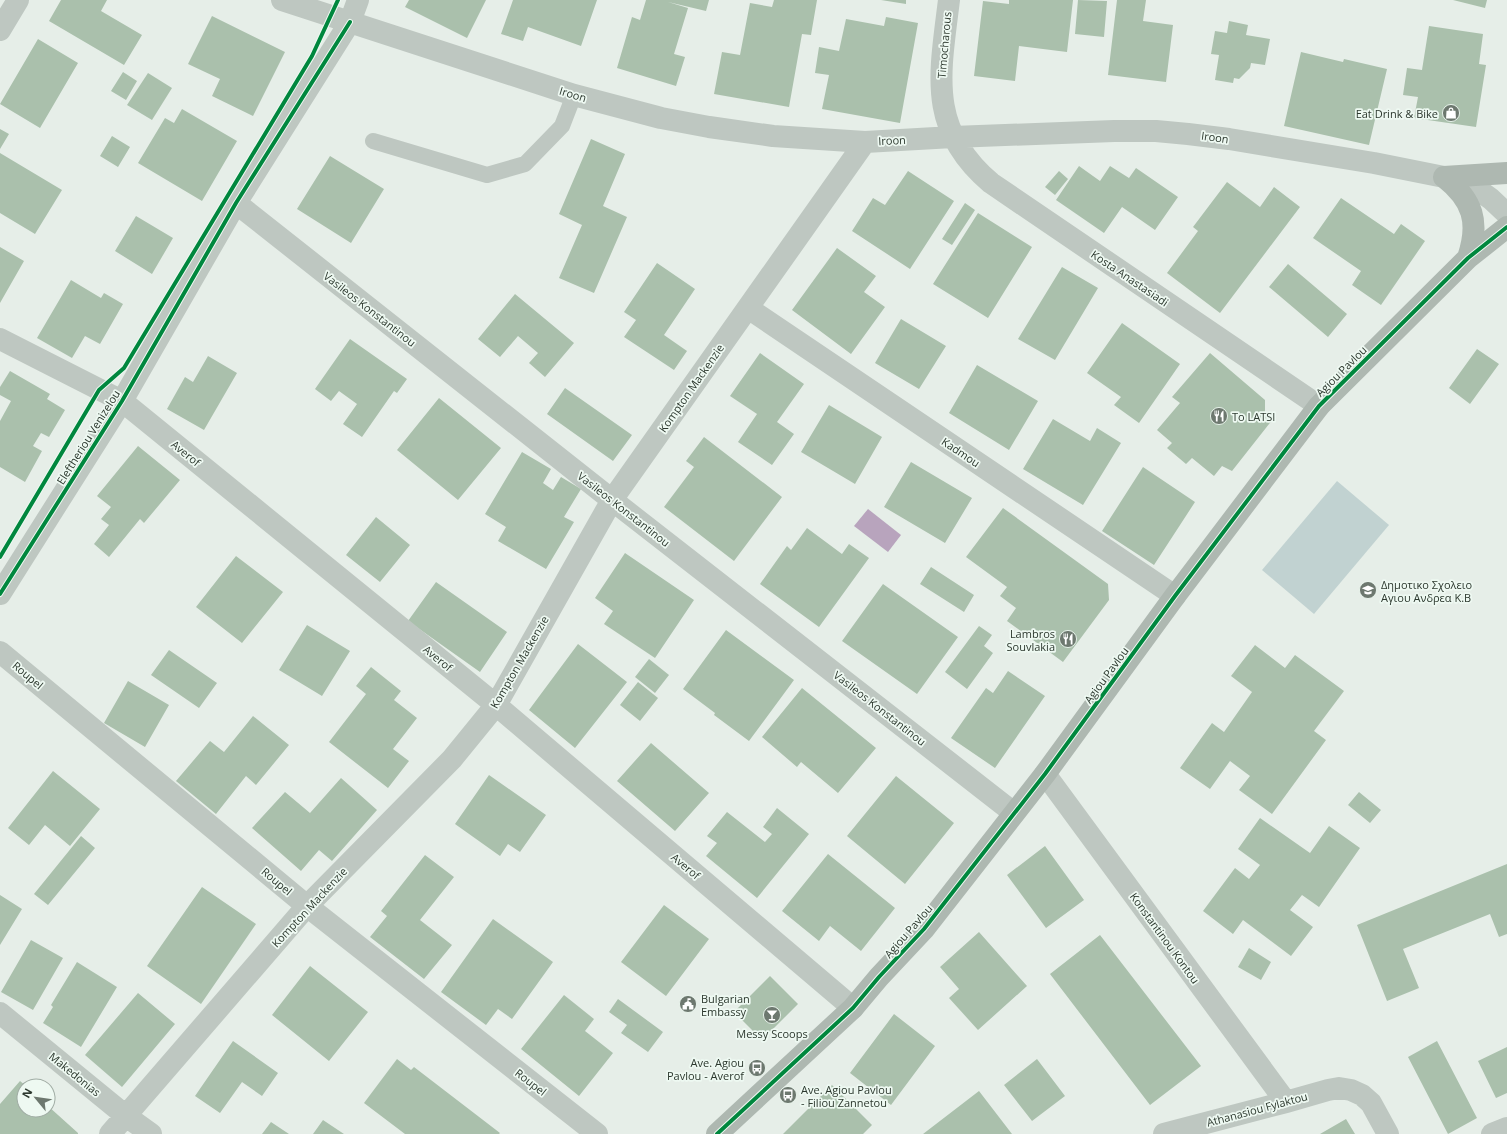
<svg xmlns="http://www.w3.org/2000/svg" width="1507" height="1134" viewBox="0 0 1507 1134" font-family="'Open Sans',sans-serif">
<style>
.green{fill:#c1d2d1}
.water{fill:#b8a4bd}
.building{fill:#aac0ac}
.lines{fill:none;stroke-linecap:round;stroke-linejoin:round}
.service{stroke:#bec7c1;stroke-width:16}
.minor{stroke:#bec7c1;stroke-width:22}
.secondary{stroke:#aeb8b1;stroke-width:22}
.cycleway-casing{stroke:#eef9f2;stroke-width:6}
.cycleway{stroke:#00873e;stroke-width:4}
.labels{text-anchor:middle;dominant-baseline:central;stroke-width:3.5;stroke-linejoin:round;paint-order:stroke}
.street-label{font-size:11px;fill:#2c382e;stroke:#eef9f2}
.poi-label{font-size:11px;fill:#2c382e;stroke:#eef9f2;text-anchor:start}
</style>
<rect width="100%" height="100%" fill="#e6eee8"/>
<path class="green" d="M1337,481L1389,525L1314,614L1262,570Z"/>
<path class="water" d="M868,509L901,535L888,552L854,526Z"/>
<path class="building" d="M61,0H107L101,11L142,35L124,65L49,21Z
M409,0H486L467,38L405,7Z
M513,0H597L581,46L528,27L523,41L501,34Z
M646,0H709L706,11L668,2L688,8L674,54L685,57L676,86L617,68L632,17L640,20Z
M774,0H817L811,35L802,34L789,107L714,94L722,52L740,55L750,3L772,7Z
M881,0H906V4Z
M1009,0H1073L1067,52L1019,46L1015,81L974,76L983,1L1009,4Z
M1078,0L1107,1L1104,37L1075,34Z
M1117,0H1146L1143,21L1173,25L1166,82L1108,75Z
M1453,0H1487L1485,8Z
M212,16L285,52L253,116L212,96L220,79L188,64Z
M886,17L918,23L900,123L822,109L829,75L815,73L819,47L839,51L846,19L884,26Z
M1229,21L1248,25L1246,35L1270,39L1265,65L1251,63L1250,68L1239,79L1234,78L1233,83L1215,80L1219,55L1211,54L1215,31L1227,33Z
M1429,26L1483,34L1479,64L1486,65L1476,127L1414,118L1418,97L1403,95L1407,68L1422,70Z
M38,39L78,63L40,128L0,104Z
M1301,52L1343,62L1344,59L1387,69L1369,145L1284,126Z
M123,72L137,81L126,100L111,91Z
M148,73L172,88L152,120L127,105Z
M182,109L237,141L202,201L138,163L165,118L174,123Z
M0,129L9,134L0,149Z
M112,136L130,147L118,167L100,156Z
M591,139L625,154L603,206L627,217L594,293L559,278L582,225L559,214Z
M0,153L62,190L35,234L0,213Z
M330,156L384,189L351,243L297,209Z
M1079,166L1100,181L1110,166L1129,178L1136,168L1178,197L1155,230L1122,207L1104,233L1056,200Z
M908,171L954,201L910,269L852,231L873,198L885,205Z
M1059,171L1068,179L1055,195L1045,187Z
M1227,182L1260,207L1274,187L1300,207L1220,313L1167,273L1198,231L1193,227Z
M1341,198L1394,234L1401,224L1425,241L1381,305L1352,285L1361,271L1313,238Z
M965,203L975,210L952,245L942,239Z
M978,213L1032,247L988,318L933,284Z
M136,216L173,238L152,274L115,251Z
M0,247L24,261L0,303Z
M837,248L876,276L864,292L885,307L851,354L792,310Z
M657,263L695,289L664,335L687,351L674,370L624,337L636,320L624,312Z
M1288,264L1347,314L1328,337L1269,287Z
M1062,267L1098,288L1055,360L1018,339Z
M71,280L101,298L104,293L123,304L100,344L85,336L72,358L37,338Z
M515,294L574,343L545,377L529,363L538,353L518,336L500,357L478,339Z
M901,319L946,346L919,389L875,363Z
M1122,323L1180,364L1139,423L1114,405L1121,397L1087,373Z
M350,339L407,379L397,393L394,391L362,437L343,424L357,404L339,391L331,401L315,389Z
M1477,349L1499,364L1470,404L1449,388Z
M760,353L804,384L777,422L794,434L772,465L738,442L757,414L730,396Z
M1210,353L1265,400V413L1273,419L1232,471L1222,466L1214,476L1192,458L1186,464L1167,448L1172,443L1157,430L1180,403L1172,397Z
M208,356L237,373L204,430L167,409L185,377L193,382Z
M977,365L1038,401L1009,450L949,413Z
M10,371L50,394L47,399L65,410L49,437L41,433L33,446L42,451L25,482L0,467V421L11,401L0,395V387Z
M565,388L632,435L613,461L547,414Z
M439,398L501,448L458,500L397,450Z
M829,405L882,437L855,484L801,452Z
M1053,419L1090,441L1097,428L1121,443L1083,505L1023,469Z
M704,437L782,497L734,561L664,507L694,467L686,461Z
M138,446L180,480L144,523L140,519L109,557L94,544L109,525L101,519L111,507L97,496Z
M522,452L551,469L543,483L553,490L561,477L581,489L564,517L574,522L546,569L498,541L506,527L485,514Z
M911,462L972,498L945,543L884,507Z
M1143,467L1195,502L1154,565L1102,531Z
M1003,508L1108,584L1109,600L1063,662L1007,621L1016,608L1000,596L1007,587L966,557Z
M376,517L410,545L380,582L346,555Z
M807,528L842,554L849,544L869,558L819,627L760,584L787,546L791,550Z
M625,553L694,600L655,658L604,624L613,611L595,598Z
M236,556L283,592L242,643L196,607Z
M931,567L974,595L964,612L920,584Z
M436,582L507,632L480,672L408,621Z
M883,584L958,637L917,694L842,641Z
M307,625L350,651L322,696L279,670Z
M979,626L992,635L984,646L993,653L967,689L945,672Z
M726,630L794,680L749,741L714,715L715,713L683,689Z
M578,644L627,682L575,748L529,710Z
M1255,645L1285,668L1295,655L1344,691L1314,731L1326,740L1272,814L1239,790L1250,776L1230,761L1210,789L1180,768L1212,723L1224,732L1252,692L1231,676Z
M169,650L217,683L199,708L151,675Z
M649,659L669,675L655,693L635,677Z
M371,667L401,691L394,700L417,718L393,749L409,761L388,788L329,742L366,694L356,686Z
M1008,671L1045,696L995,768L951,738L986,688L993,693Z
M128,681L169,705L145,747L104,723Z
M638,682L658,698L640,721L620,705Z
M802,688L876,748L838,793L801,762L797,767L762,737Z
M253,716L289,745L256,785L246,776L216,814L176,781L210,741L224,752Z
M651,743L709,793L675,831L617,781Z
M53,771L100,809L70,846L45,825L29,845L8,828Z
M489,775L546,815L520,852L508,844L500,856L455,824Z
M896,776L954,823L905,884L847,836Z
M341,778L377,810L332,861L319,850L301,871L252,828L285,792L310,813Z
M1359,792L1381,810L1370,823L1348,805Z
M777,808L809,834L757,898L706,856L717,843L707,836L727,812L765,842L772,834L763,827Z
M1260,818L1310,853L1329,826L1360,848L1319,907L1302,895L1290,910L1313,927L1291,956L1243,920L1233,934L1203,911L1235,868L1249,879L1260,865L1238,849Z
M81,836L95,848L48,905L34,894Z
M1045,846L1084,900L1046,928L1007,875Z
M828,854L895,908L861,951L830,926L819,941L782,911Z
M425,855L454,877L420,920L452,945L424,979L370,937L387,916L381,911Z
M1507,864V934L1499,937L1490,914L1403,949L1419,988L1387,1001L1357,925Z
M202,887L256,924L201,1004L147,966Z
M0,895L22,909L0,945Z
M664,905L709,939L666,996L621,962Z
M493,919L553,962L512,1019L498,1009L486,1025L441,992Z
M979,932L1027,986L978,1030L949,998L959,989L940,967Z
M1100,935L1201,1066L1150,1105L1050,974Z
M31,940L63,958L33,1010L1,992Z
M1249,948L1271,962L1261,980L1238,967Z
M77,962L117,987L81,1047L43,1023L53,1007L51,1005Z
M310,966L368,1012L329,1061L272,1015Z
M770,976L798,1004L762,1040L734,1012Z
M138,993L175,1024L122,1087L85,1055Z
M564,995L594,1019L585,1031L613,1053L579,1096L521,1049Z
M618,999L663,1032L648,1052L621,1033L627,1025L609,1012Z
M894,1014L935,1046L891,1105L850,1073Z
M233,1041L278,1073L262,1096L242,1082L220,1113L195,1096Z
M1437,1041L1477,1118L1448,1134L1408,1057Z
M1507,1047V1093L1496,1098L1478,1061Z
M397,1059L411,1070L414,1067L500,1133L499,1134H405L364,1103Z
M1037,1059L1065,1096L1032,1121L1004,1085Z
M20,1081L26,1086H24V1110H48V1106L78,1133V1134H0V1104Z
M832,1085L872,1125L863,1134H783Z
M979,1091L1012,1134H923Z
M1346,1119L1355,1134H1320Z
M323,1120L344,1134H313Z
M271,1122L289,1134H262Z"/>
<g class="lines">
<path class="service" d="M373,141L487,175L525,164L562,126L574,95"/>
<path class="minor" d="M282,0L574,95L661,118L709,127L773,136L865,142L953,137L1114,131H1156L1188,134L1229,139L1374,163L1444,177L1480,191L1491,199L1507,214
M949,0C940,74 927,129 991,183L1319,406
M0,30L18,0
M236,203L612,500L1014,813
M748,308L1175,596
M0,339L122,401L496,705L853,1008
M0,594L122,401L236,203L350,22L358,0
M0,652L307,906L597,1134
M1045,774L1286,1102
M0,1013L126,1116L151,1134
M110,1134L307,906L452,759L496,705L612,500L865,142
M1164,1134L1286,1102L1328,1090L1339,1088L1351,1090L1362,1095L1371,1103L1388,1134
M1492,1134L1507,1128"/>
<path class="secondary" d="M1444,177C1473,200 1480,222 1468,258
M1444,177L1507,173
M717,1134L853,1008L879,977L924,929L1045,774L1175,596L1319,406L1468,258L1507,227"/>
<g class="cycleway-casing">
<path id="cycleway" d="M0,557L99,390L124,368L312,56L338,0
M0,594L122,401L236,203L350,22
M717,1134L853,1008L879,977L924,929L1045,774L1175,596L1319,406L1468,258L1507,227"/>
</g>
<use href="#cycleway" class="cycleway"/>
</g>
<defs>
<g id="shop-disc" transform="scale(0.9)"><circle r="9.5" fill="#6d786f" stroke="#eef9f2"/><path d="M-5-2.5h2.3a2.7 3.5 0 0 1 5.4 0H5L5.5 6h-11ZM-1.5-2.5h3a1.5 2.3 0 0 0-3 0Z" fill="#fff"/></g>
<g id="restaurant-disc" transform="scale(0.9)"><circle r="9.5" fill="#6d786f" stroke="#eef9f2"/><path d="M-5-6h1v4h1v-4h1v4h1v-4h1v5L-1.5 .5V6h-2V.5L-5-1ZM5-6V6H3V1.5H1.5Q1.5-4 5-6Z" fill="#fff"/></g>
<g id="school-disc" transform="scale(0.9)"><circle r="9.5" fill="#6d786f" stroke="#eef9f2"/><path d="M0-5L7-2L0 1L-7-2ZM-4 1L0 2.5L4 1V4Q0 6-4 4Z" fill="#fff"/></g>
<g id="civic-disc" transform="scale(0.9)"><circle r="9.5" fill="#6d786f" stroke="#eef9f2"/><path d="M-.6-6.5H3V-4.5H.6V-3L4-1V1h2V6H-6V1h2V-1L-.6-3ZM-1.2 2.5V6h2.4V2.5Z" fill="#fff"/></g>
<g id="bar-disc" transform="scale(0.9)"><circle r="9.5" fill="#6d786f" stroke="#eef9f2"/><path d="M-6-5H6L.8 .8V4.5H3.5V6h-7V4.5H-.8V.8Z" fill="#fff"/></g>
<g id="bus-disc" transform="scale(0.9)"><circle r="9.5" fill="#6d786f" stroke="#eef9f2"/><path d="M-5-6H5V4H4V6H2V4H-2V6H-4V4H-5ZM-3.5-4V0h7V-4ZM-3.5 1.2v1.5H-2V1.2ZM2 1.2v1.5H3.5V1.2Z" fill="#fff"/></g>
</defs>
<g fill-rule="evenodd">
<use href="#shop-disc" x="1451" y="113"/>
<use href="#restaurant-disc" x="1219" y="416"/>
<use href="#school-disc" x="1368" y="590"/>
<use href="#restaurant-disc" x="1068" y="639"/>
<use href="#civic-disc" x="688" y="1004"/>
<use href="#bar-disc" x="772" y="1015"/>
<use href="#bus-disc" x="757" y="1068"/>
<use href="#bus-disc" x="788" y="1095"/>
</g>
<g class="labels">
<g class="street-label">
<text transform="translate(944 45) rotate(-85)">Timocharous</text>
<text transform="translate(573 94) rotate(17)">Iroon</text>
<text transform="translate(1215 137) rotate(8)">Iroon</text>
<text transform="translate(892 140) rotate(-3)">Iroon</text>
<text transform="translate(1130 278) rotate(34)">Kosta Anastasiadi</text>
<text transform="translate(370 309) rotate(38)">Vasileos Konstantinou</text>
<text transform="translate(1341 371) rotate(-45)">Agiou Pavlou</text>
<text transform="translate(691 388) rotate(-55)">Kompton Mackenzie</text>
<text transform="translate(88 437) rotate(-58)">Eleftheriou Venizelou</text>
<text transform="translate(961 452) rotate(34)">Kadmou</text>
<text transform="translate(186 453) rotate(39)">Averof</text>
<text transform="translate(624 509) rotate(38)">Vasileos Konstantinou</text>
<text transform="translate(438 658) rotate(39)">Averof</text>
<text transform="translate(519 662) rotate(-60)">Kompton Mackenzie</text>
<text transform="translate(28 675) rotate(40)">Roupel</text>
<text transform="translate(1106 675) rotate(-54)">Agiou Pavlou</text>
<text transform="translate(880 708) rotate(38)">Vasileos Konstantinou</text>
<text transform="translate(686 866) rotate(40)">Averof</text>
<text transform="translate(277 881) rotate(40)">Roupel</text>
<text transform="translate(309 907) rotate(-47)">Kompton Mackenzie</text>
<text transform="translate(908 931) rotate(-49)">Agiou Pavlou</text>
<text transform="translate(1165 938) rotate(54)">Konstantinou Kontou</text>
<text transform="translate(75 1074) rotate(39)">Makedonias</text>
<text transform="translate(531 1082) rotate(38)">Roupel</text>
<text transform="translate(1257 1109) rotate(-15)">Athanasiou Fylaktou</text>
</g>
<g class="poi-label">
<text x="1438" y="113" text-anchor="end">Eat Drink &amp; Bike</text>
<text x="1232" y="416">To LATSI</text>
<text x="1381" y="584">Δημοτικο Σχολειο<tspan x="1381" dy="13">Αγιου Ανδρεα Κ.Β</tspan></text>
<text x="1055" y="633" text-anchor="end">Lambros<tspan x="1055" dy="13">Souvlakia</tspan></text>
<text x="701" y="998">Bulgarian<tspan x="701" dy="13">Embassy</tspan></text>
<text x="772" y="1033" text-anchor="middle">Messy Scoops</text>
<text x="744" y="1062" text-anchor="end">Ave. Agiou<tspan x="744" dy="13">Pavlou - Averof</tspan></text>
<text x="801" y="1089">Ave. Agiou Pavlou<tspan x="801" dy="13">- Filiou Zannetou</tspan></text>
</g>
</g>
<g transform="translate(36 1098) rotate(299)"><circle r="19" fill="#eef9f2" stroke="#a0aca4"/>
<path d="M0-3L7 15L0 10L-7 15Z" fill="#6d786f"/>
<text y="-6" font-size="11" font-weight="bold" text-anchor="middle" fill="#2c382e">N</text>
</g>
</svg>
